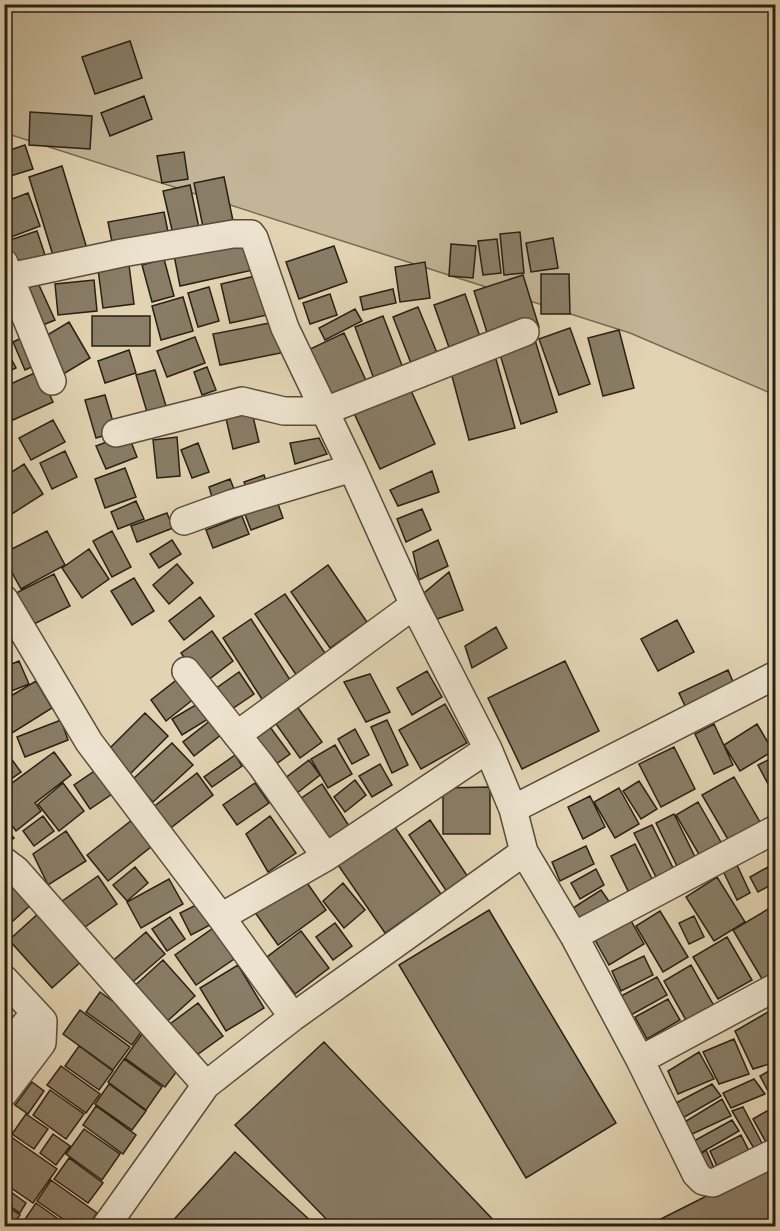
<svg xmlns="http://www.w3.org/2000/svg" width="780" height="1231" viewBox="0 0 780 1231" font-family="'IM FELL Great Primer',serif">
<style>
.green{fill:#c3b597;stroke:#766a56;stroke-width:1.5}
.building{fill:#897d67;stroke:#292015;stroke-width:1.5}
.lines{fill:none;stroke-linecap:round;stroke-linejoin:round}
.minor-casing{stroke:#574d3c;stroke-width:30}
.minor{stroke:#ece2cd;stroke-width:27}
</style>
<rect width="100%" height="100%" fill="#e2d3b2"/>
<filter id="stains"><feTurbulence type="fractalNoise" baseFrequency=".00333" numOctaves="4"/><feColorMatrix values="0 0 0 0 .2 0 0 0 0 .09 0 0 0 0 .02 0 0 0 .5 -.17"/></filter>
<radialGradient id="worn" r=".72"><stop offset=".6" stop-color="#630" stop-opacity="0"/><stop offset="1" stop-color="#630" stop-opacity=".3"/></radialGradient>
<path class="green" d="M5,5H775V395L630,333L5,133Z"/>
<path class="building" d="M130,41L142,78L95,94L82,57Z
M144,96L152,119L110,136L101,113Z
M30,112L92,116L90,149L29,145Z
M25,145L33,169L4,178V152Z
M184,152L188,179L162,183L157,156Z
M62,166L88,252L55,262L29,177Z
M224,177L233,221L203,227L194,183Z
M190,185L199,228L173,234L163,191Z
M28,193L40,226L6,239L4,202Z
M164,212L169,237L113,247L108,222Z
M37,231L47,261L12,273L4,251V242Z
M520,232L524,273L504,275L500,234Z
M553,238L558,268L531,272L526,243Z
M246,239L253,270L180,286L174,255Z
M497,239L501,273L483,275L478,241Z
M451,244L476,246L473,278L449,276Z
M334,246L347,282L299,299L286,262Z
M164,259L174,296L152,302L142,265Z
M425,262L430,298L400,302L395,267Z
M129,265L134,304L103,308L98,269Z
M264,274L272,314L230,323L221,284Z
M541,274H569L570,314H541Z
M523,275L539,327L490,342L474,291Z
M94,280L97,311L58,315L55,284Z
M38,283L55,320L33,329L17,292Z
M209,287L219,321L198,327L188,293Z
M393,289L396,303L363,310L360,297Z
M330,294L337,315L310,324L303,303Z
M465,294L483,345L452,356L434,305Z
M183,297L193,331L161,340L152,306Z
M418,307L440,360L414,371L393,317Z
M355,309L362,321L325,340L319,328Z
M92,316H150V346H92Z
M383,316L403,368L374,379L355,327Z
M69,322L90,358L60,376L39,340Z
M275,322L281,353L220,365L213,334Z
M570,328L590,384L559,395L539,339Z
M619,330L634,388L603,396L588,338Z
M344,333L369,387L333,404L308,350Z
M26,336L38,364L25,370L13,342Z
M195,337L205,363L167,377L157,351Z
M535,340L557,412L521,424L499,351Z
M4,345L16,368L4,374Z
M129,350L136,373L105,383L98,361Z
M494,352L515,428L469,440L449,365Z
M207,367L216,390L202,395L194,372Z
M155,370L166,406L147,412L136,375Z
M39,371L53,402L13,420L4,401V387Z
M409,386L435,444L380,469L353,411Z
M105,395L116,432L96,438L85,400Z
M251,408L259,442L233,449L225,414Z
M4,419L9,433L4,437Z
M53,420L65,442L31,460L19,438Z
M128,434L137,457L106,469L96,446Z
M177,437L180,476L157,478L153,440Z
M319,438L327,454L295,464L290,443Z
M198,443L209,472L192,478L181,450Z
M65,451L77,477L52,489L40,463Z
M24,464L43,494L4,519V477Z
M125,468L136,497L105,508L95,479Z
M432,471L439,492L398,506L390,490Z
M264,475L268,486L249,495L244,482Z
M230,479L236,494L214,504L209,487Z
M136,501L144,519L118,529L111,512Z
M277,501L283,518L251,530L244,512Z
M422,509L431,530L406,542L397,519Z
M167,513L173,528L137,542L131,526Z
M242,516L249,534L213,548L206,530Z
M47,531L65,565L21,589L4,558V553Z
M112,531L131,567L112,577L93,541Z
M172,540L181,554L159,568L150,554Z
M438,540L448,566L419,580L413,552Z
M89,549L109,579L82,598L62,568Z
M177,564L193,583L169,604L153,585Z
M328,565L367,622L330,648L291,592Z
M449,572L463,610L437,619L424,593Z
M54,574L70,606L32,625L16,593Z
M134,578L154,611L132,625L111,591Z
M285,594L329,659L299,679L255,614Z
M200,597L214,616L184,640L169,621Z
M251,619L294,686L265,704L223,638Z
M677,620L694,652L658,671L641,639Z
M496,627L507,648L472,668L465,646Z
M212,631L233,661L203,684L181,653Z
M19,661L29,684L4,694V667Z
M565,661L599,731L522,769L488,698Z
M728,670L734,684L686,708L679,693Z
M427,671L442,697L412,715L397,688Z
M239,672L254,694L229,711L215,689Z
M184,674L200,694L166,721L151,700Z
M370,674L390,712L366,722L344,682Z
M36,681L52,708L12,733L4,722V700Z
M204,700L213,716L182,735L172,719Z
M445,704L467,743L421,769L399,730Z
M296,705L322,742L300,758L274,721Z
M145,713L168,736L126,778L103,755Z
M61,720L68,740L25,757L17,737Z
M211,720L222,734L194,756L183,742Z
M387,720L408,765L392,773L371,727Z
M714,724L733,765L714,774L695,734Z
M757,724L773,751L740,771L724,745Z
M270,727L290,754L272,767L252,740Z
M355,729L369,755L352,764L338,739Z
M172,743L193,765L153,802L132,780Z
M335,745L352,774L328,788L311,759Z
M674,747L695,789L661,807L639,764Z
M4,749L21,772L4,784Z
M54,752L71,775L35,803L41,811L16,831L4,815V789Z
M235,755L242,766L212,787L204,777Z
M776,756V799L758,765Z
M309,760L320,775L292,797L280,782Z
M380,764L392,785L372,797L359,776Z
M96,770L112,794L90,809L74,785Z
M197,773L213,795L163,834L147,812Z
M734,777L764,829L733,848L702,795Z
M355,780L366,795L345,812L334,797Z
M639,781L657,809L641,819L623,791Z
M63,783L84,811L59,831L38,804Z
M255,783L269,803L237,825L223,805Z
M322,784L351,829L330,843L300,799Z
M490,787V834H443V788Z
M619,788L639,824L615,838L594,802Z
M590,796L605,827L583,839L568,807Z
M698,802L722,844L700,856L676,815Z
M674,814L696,859L678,868L656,823Z
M43,816L54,831L34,846L23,831Z
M270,816L296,853L268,872L246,834Z
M132,820L152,846L108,881L87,855Z
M430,820L468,877L447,892L409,835Z
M392,823L441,894L385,933L336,862Z
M652,825L677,876L660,885L634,833Z
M4,826L14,838L4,845Z
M66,831L86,861L48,885L33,854Z
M635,844L656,887L632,899L611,856Z
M586,846L594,864L560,881L552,862Z
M737,865L750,893L737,900L723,871Z
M135,867L148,883L127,901L113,885Z
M768,867L776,882L758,892L750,877Z
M596,869L604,885L580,899L571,883Z
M4,873L34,902L13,921L4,911Z
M98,876L117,904L78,932L58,904Z
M303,877L326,910L278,945L254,911Z
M717,877L745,922L714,941L686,897Z
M169,879L183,904L141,928L127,902Z
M343,883L365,910L344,928L323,901Z
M601,890L613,907L585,926L573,908Z
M200,903L212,924L191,935L180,913Z
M775,905L776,984L768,989L733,930Z
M489,910L616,1123L526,1178L399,965Z
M41,911L84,959L52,988L9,940Z
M660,911L688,957L663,972L636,926Z
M694,916L704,937L689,944L679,923Z
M170,917L185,939L167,951L152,929Z
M630,919L644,944L609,965L595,940Z
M335,923L352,946L333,960L316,937Z
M216,926L237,957L196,985L175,955Z
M301,931L329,968L295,994L267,957Z
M146,932L165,954L128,986L109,964Z
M727,937L752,980L718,999L693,957Z
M644,956L653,975L621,991L612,971Z
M163,960L195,996L162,1026L130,990Z
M238,965L264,1008L226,1031L200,988Z
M691,965L718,1013L691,1029L664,981Z
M657,977L667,995L631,1015L621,996Z
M100,992L146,1025L132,1045L86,1012Z
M668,999L680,1020L647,1039L635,1017Z
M198,1003L223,1036L190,1060L166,1027Z
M775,1008L776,1062L753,1069L735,1031Z
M80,1010L130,1047L113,1070L63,1034Z
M142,1034L183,1063L165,1087L125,1058Z
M734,1039L749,1074L719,1084L703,1052Z
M324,1042L499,1226H333L235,1125Z
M79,1046L113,1071L99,1090L65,1066Z
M699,1052L714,1079L678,1094L668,1071Z
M124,1059L162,1087L146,1110L108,1082Z
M61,1066L100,1094L86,1113L47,1085Z
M776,1067V1106L760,1076Z
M754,1079L765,1094L731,1108L723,1093Z
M32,1082L44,1091L28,1114L15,1105Z
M109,1084L146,1111L132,1130L95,1104Z
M712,1084L721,1096L681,1119L674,1104Z
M50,1090L84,1114L66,1139L33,1115Z
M722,1099L731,1116L690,1135L683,1123Z
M96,1106L136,1135L123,1154L83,1125Z
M743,1107L764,1147L756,1152L732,1111Z
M774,1107L776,1139L767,1144L753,1119Z
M26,1114L48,1129L34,1149L12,1134Z
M732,1120L739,1131L699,1154L692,1142Z
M84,1129L120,1154L102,1180L66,1154Z
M4,1132L57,1169L33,1203L4,1183Z
M53,1134L70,1146L56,1165L40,1153Z
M741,1135L750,1153L718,1168L710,1151Z
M706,1150L718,1177L711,1178L699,1156Z
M235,1152L312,1222L308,1226H168Z
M69,1158L103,1183L88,1203L54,1179Z
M776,1161V1226H647Z
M51,1180L97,1213L88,1226H73L37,1201Z
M4,1187L26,1203L20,1213L4,1202Z
M36,1203L68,1226H23L21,1225Z
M4,1204L20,1215L12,1226H4Z"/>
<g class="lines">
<g class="minor-casing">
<path id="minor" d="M4,263L52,381
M9,277L122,253L233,234H251L254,238L285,328L352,468L414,605L488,749L513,809L524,852L574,936L640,1060L696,1174L703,1181L713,1183L776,1152
M116,433L242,401L284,411H325L525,332
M184,521L231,504L352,468
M4,599L89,742L221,917L293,1017
M186,671L261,765L326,857
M237,735L414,605
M513,809L776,675
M4,861L16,870L206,1085
M221,917L326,857L488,749
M574,936L776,829
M4,979L43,1021L42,1043L4,1093
M4,1050L34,1014
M640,1060L776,987
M106,1226L206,1085L293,1017L524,852"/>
</g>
<use href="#minor" class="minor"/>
</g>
<rect width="780" height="1231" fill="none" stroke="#e2d3b2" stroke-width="24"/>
<rect x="6" y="6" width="768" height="1219" fill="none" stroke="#292015" stroke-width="3"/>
<rect x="12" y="12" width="756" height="1207" fill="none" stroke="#292015" stroke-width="1.5"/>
<rect width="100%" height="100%" filter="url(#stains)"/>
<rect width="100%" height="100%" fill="url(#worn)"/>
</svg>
